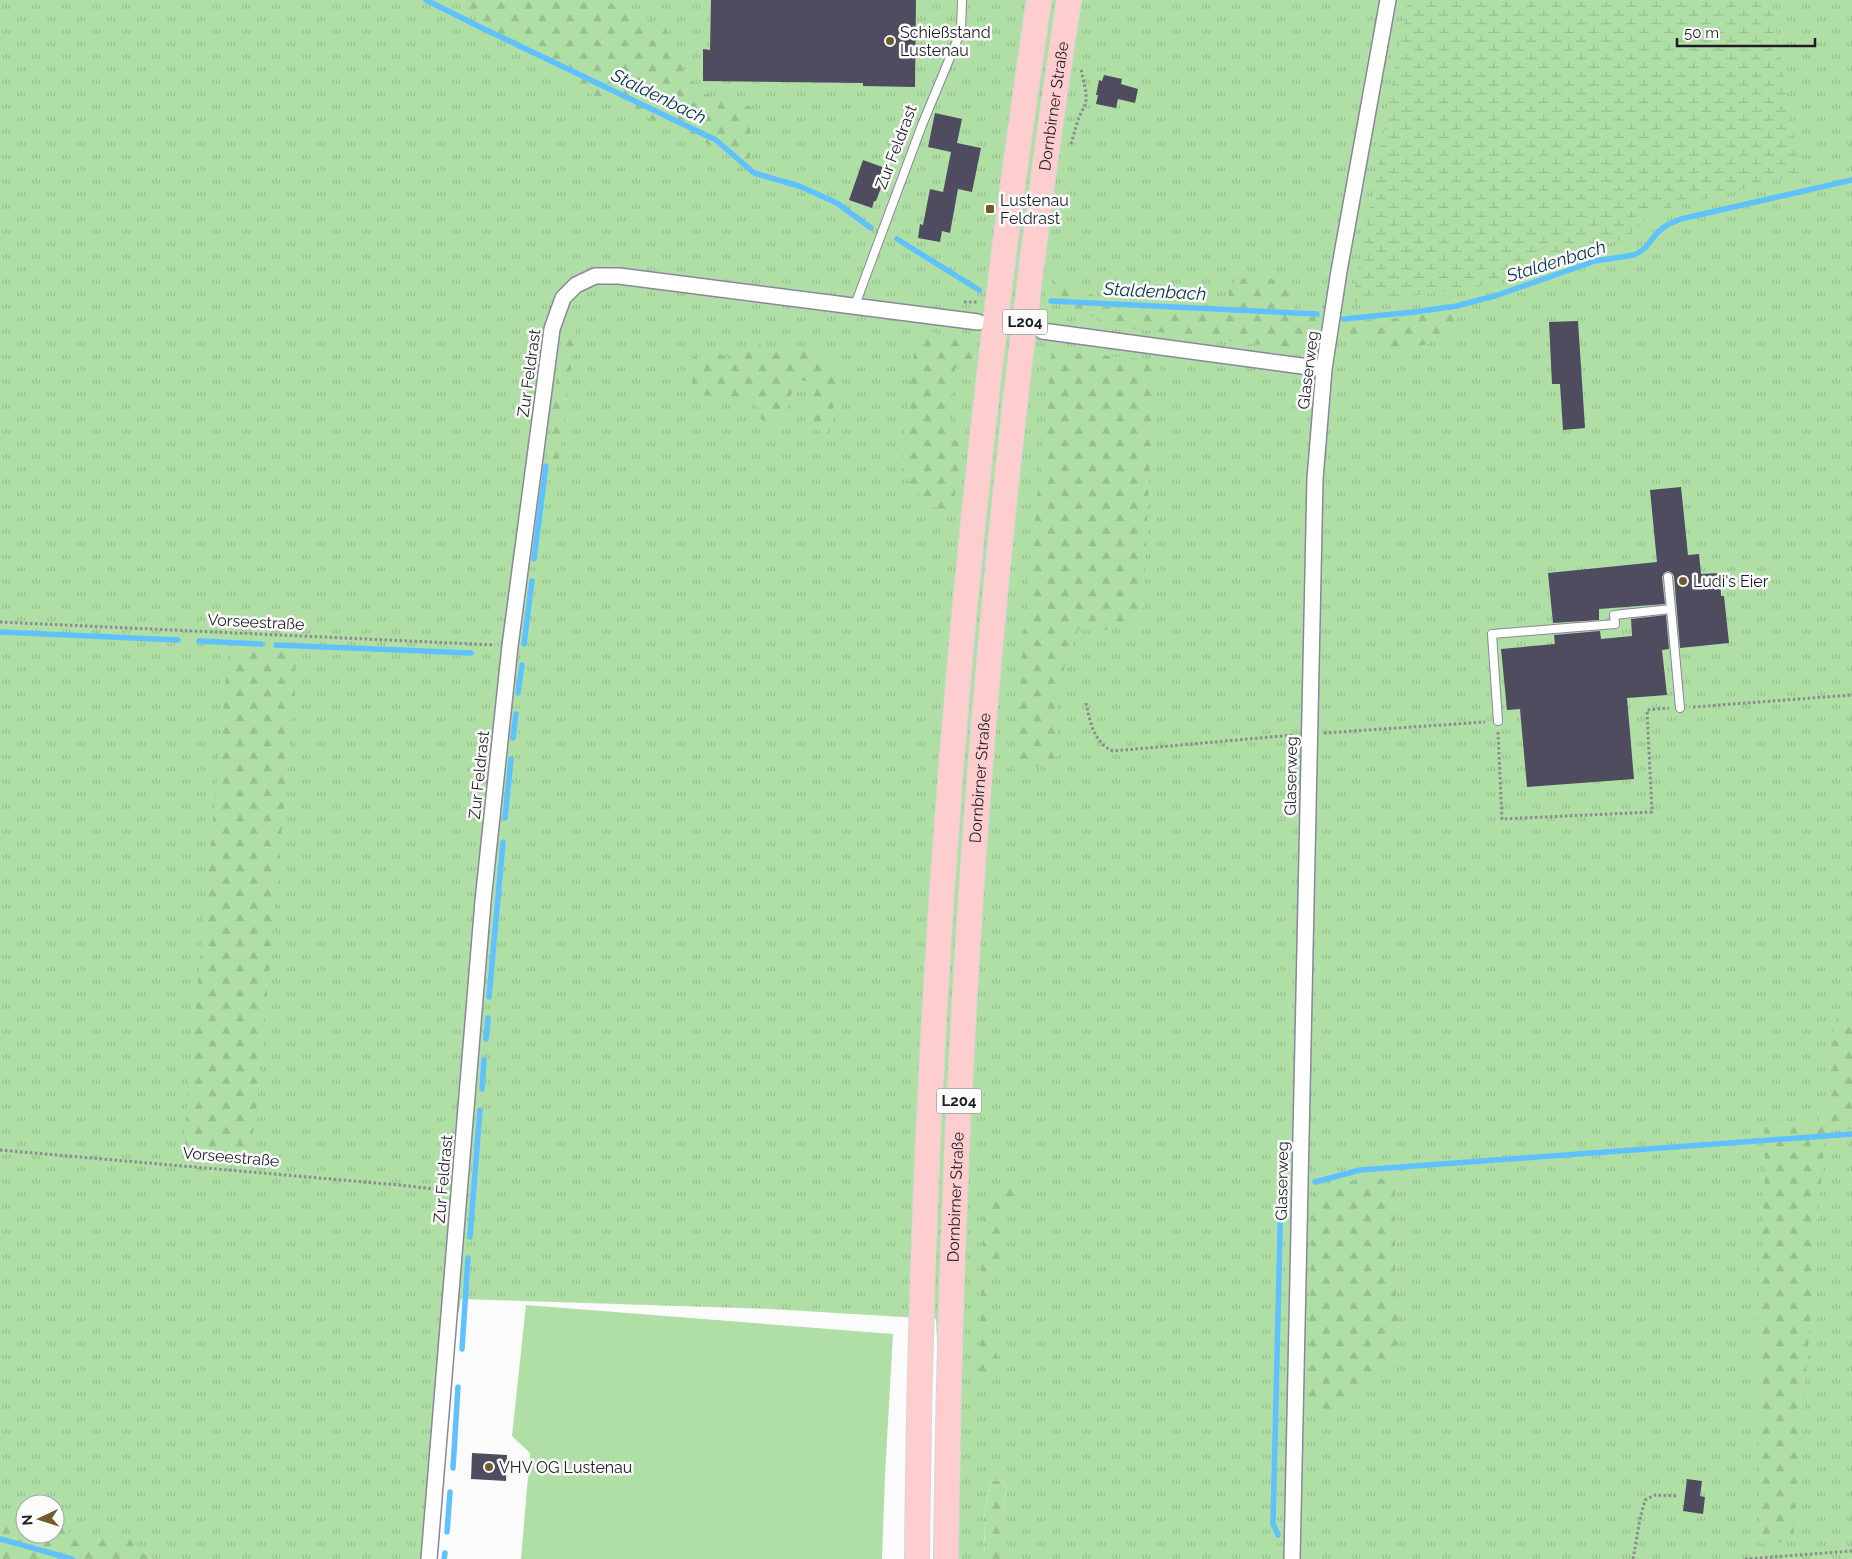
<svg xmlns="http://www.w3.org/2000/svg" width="1852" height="1559" viewBox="0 0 1852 1559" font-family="Raleway,sans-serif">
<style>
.grass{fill:url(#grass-tufts);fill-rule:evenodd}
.forest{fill:url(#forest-firs)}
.wetland{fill:url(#wetland-marsh)}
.garden{fill:#b0dfa6}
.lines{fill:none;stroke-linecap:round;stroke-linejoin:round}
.stream{stroke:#5fc1ff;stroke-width:5.5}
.building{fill:#4f4c5f}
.lane-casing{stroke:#8a869b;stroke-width:10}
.street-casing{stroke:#8a869b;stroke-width:18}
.primary-casing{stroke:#d7d6d8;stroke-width:26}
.path{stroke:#8c8b8f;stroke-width:3;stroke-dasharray:2.5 2.5;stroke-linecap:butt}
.lane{stroke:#fff;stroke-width:8}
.street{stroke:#fff;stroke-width:15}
.primary{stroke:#fecece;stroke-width:24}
.poi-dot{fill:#6f5c2a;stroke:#fbfbfb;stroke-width:2}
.labels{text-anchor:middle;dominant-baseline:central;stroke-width:5;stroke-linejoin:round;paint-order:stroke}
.shield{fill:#fbfbfb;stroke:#616066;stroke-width:1}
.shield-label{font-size:15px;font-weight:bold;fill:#1f1e26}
.poi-label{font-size:16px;fill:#1f1e26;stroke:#fbfbfb;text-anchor:start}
.street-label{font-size:16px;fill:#1f1e26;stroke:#fbfbfb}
.water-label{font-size:18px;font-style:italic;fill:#09354d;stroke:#fbfbfb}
</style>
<defs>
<pattern id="grass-tufts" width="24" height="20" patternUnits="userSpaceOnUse" patternTransform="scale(1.25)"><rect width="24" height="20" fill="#b0dfa6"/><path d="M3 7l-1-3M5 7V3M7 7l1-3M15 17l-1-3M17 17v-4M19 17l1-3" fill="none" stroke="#97bf8f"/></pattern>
<pattern id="forest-firs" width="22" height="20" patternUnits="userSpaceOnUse" patternTransform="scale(1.25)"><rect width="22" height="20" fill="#b0dfa6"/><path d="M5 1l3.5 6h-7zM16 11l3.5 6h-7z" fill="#97bf8f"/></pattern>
<pattern id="wetland-marsh" width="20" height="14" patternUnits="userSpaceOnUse" patternTransform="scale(1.25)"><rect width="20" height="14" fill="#b0dfa6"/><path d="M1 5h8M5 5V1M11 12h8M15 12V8" fill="none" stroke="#97bf8f"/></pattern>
</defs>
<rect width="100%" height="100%" fill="#fbfbfb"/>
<path class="grass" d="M0,0H1852V1559H1004V1512L1006,1488L1001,1480L990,1481L984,1519L985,1559H948L936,1319L770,1309L461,1299L435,1431L421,1559H0ZM25,1504H55V1534H25Z"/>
<path class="forest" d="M463,0H604L665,27L689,79L701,93L751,107L750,162L580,89L473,15Z
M1055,275L1116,308L1228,314L1229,290L1237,279C1270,276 1284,274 1297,308L1319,310L1313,339L1301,350L1111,326L1097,317L1063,311L1053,294Z
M1445,312L1457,318L1461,336L1449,339L1437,337L1427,345L1391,347L1369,338L1339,341L1342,322L1390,319Z
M564,321L577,322L559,460L547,457Z
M918,329L975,341L971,378L955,367L950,419L966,427L952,510L926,506L902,470L910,380Z
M758,344L776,352L804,348L838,363L836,395L829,434L808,427L815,384L797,379L781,423L761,420L753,397L692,395L693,357L719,353L732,361Z
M1052,350L1161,361C1148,446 1147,533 1143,619L1097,632L1078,629L1065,665L1058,698L1057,734L1063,753L1026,772L1013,769L1024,631Z
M229,647L296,650L295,685L256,1113L249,1161L185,1158L186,1114Z
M1852,1013V1129L1834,1130L1824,1144L1793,1541L1761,1544L1756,1358L1765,1173L1764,1129L1770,1121H1818L1826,1108L1828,1068L1833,1030L1838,1016Z
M1395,1178V1278L1398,1332L1394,1367L1377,1380L1350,1387L1346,1413L1326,1417L1308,1408L1313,1193L1351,1181Z
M1014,1183L1021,1188L1017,1194L1005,1199V1252L993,1264L989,1303L996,1322L990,1334L992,1346L1001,1364L993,1381L979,1377L984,1200Z
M1001,1480L1006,1488L1004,1512V1559H985L984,1519L990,1481Z
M25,1508V1534H55V1510L59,1512L72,1540L89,1541L104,1532L129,1538L149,1559H0V1527L15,1512Z"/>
<path class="wetland" d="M1408,0H1771L1801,174L1654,212L1625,240L1590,246L1474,288L1352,303Z"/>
<path class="garden" d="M526,1305L893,1334L885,1475L882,1559H521L530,1453L512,1436Z"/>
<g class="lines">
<path class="stream" d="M426,0L478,26L716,140L754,173L799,186L837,203L871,228
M897,239L979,290
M1051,301L1317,314
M1344,319L1414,312L1457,306L1498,295L1595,261L1634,255L1644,249L1658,232L1667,225L1681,219L1852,180
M534,559L546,466
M0,632L178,640
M199,641L261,644
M524,644L532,581
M276,645L471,653
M518,693L522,665
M513,738L516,714
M505,818L511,759
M489,997L503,842
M486,1039L488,1018
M482,1089L484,1060
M1315,1182L1360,1170L1852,1134
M470,1237L480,1110
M462,1349L468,1258
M453,1468L458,1387
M447,1532L450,1492
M1278,1535L1273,1524L1281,1190
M0,1539L72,1559
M444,1559L445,1553"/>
</g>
<path class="building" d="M711,0H916L915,87L863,86V83L703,81V49L710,50Z
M1104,75L1122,79L1121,84L1138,89L1135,103L1118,99L1116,108L1096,104L1098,95H1096L1099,80L1102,81Z
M935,113L962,119L957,143L981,148L972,192L958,189L950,233L942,231L940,242L918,238L920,224L923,225L930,189L943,192L951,152L928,147Z
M863,160L888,169L876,201H874L872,208L849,200Z
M1578,321L1585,428L1563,430L1560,384H1552L1549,322Z
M1681,487L1688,555L1699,554L1701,574L1720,573L1721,596H1724L1729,643L1680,648L1674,576L1672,573L1668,571L1664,573L1662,577L1665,604L1599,609V620L1553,623L1548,573L1657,562L1650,490Z
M1666,615L1669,649L1662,650L1667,695L1627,698L1634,779L1527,787L1520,709L1507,710L1501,649L1555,644L1554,635L1600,631L1601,639L1632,636L1631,619Z
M472,1453L507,1455L506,1481L471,1479Z
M1687,1479L1702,1481L1700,1496L1705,1497L1703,1514L1683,1511Z"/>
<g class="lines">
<g class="lane-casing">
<path id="lane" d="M855,305L922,125L961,31L962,0
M1668,577L1671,609
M1498,721L1492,634L1615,624L1614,615L1671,609L1680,708"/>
</g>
<g class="street-casing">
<path id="street" d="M1042,331L1324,369
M429,1559L483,901L510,646L552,329L563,298L576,285L595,276H619L978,322
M1292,1559L1315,479L1324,369L1339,271L1388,0"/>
</g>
<g class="primary-casing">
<g id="primary">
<path d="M917,1559C921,1037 961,516 1039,0"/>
<path id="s1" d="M946,1559C951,1037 989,516 1069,0"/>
</g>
</g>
<path class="path" d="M1071,144L1079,117L1086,103V92L1081,69
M964,302H978
M0,622L495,645
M1086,703C1090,722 1094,743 1113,751L1293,735
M1693,707L1852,695
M1498,732L1502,819L1652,812L1647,710L1669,708
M1324,733L1485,722
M0,1150L399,1185L444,1190
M1633,1559L1640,1519L1645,1500L1655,1495L1678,1496
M1745,1559L1852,1551"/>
<use href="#lane" class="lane"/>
<use href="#street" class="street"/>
<use href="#primary" class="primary"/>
</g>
<g class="poi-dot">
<circle cx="890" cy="41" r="5"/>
<rect x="985" y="204" width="10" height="10" rx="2.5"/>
<circle cx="1683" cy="581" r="5"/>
<circle cx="489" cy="1467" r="5"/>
</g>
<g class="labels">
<g class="shield">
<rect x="1002.5" y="309.5" width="45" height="25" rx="4"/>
<rect x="936.5" y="1088.5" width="45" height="25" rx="4"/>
</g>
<g class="shield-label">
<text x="1025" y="322">L204</text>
<text x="959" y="1101">L204</text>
</g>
<g class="poi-label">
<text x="900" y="32">Schießstand<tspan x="900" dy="18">Lustenau</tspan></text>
<text x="1000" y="200">Lustenau<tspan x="1000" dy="18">Feldrast</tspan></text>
<text x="1693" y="581">Ludi's Eier</text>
<text x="499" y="1467">VHV OG Lustenau</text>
</g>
<g class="street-label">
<text stroke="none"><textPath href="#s1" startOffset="1458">Dornbirner Straße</textPath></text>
<text transform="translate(896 147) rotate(-69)">Zur Feldrast</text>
<text transform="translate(1308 370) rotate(-83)">Glaserweg</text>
<text transform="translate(529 373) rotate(-82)">Zur Feldrast</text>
<text transform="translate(256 622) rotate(3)">Vorseestraße</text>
<text transform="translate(479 775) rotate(-84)">Zur Feldrast</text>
<text transform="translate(1291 776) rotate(-89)">Glaserweg</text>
<text stroke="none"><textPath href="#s1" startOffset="782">Dornbirner Straße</textPath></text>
<text transform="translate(231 1157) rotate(5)">Vorseestraße</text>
<text transform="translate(443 1179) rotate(-85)">Zur Feldrast</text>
<text transform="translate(1282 1181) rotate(-89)">Glaserweg</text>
<text stroke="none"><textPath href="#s1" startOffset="362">Dornbirner Straße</textPath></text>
</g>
<g class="water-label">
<text transform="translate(659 96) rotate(26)">Staldenbach</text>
<text transform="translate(1556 261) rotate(-17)">Staldenbach</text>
<text transform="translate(1155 291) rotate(3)">Staldenbach</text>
</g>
</g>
<g transform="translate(40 1519) rotate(266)"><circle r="24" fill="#fbfbfb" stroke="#a3a3a6"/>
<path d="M0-4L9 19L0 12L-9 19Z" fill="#6f5c2a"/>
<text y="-8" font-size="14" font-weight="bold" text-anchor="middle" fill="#1f1e26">N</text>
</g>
<path d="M1677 38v8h138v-8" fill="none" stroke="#1f1e26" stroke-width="2.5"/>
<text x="1684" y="38" font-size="15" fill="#1f1e26" stroke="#fbfbfb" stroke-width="4" paint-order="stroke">50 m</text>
</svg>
